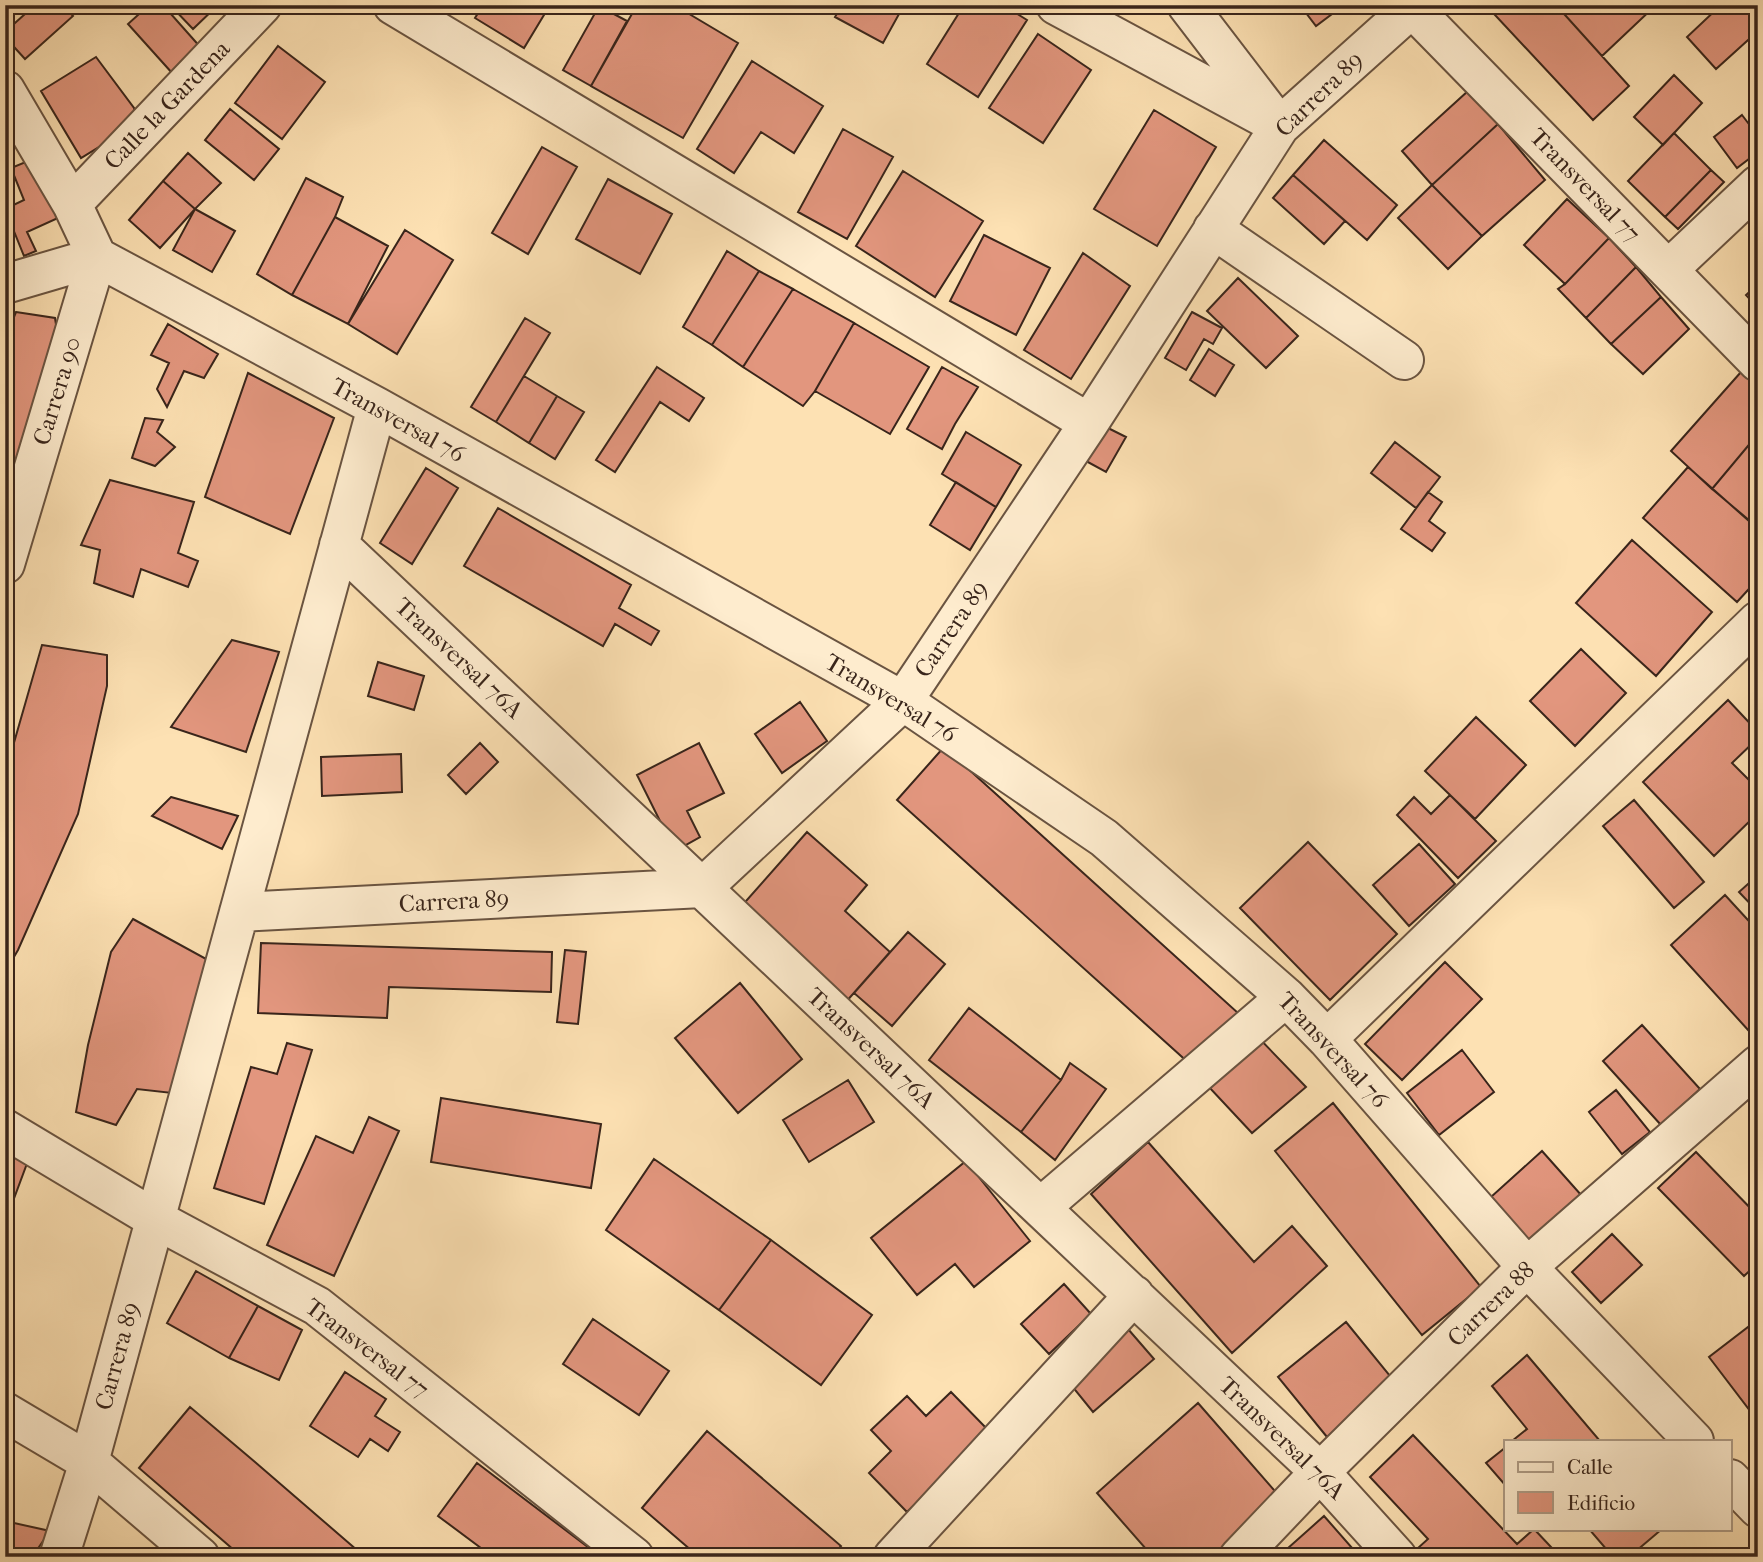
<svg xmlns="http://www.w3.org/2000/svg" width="1763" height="1562" viewBox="0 0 1763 1562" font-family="'IM FELL French Canon',serif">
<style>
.building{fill:#e2967e;stroke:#39251b;stroke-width:2}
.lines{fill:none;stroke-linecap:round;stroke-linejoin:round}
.minor-casing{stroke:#6a5441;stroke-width:42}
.minor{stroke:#feecce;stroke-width:38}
.labels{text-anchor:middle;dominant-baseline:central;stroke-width:5;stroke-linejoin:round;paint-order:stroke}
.street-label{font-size:24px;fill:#39251b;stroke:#feecce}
</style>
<rect width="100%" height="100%" fill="#fde1b3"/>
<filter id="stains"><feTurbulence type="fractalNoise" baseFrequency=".00286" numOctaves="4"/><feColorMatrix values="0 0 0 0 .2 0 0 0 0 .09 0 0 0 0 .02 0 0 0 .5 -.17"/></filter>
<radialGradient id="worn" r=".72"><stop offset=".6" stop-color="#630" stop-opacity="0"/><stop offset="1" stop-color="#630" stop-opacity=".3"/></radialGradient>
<path class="building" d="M35,5H64L73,16L25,59L5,37V32Z
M149,5H163L202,49L173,74L128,24Z
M170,5H218L193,29Z
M483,5H550L524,48L475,18Z
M637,5H674L738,43L683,138L591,86Z
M842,5H904L883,43L835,17Z
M964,5H1003L1027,20L978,97L927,64Z
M1300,5H1344L1316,26Z
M1505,5H1556L1629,86L1593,120L1495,15Z
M1556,5H1656L1602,56Z
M1721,5H1758V31L1716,69L1687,37Z
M599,6L627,21L591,86L563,70Z
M1038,34L1091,70L1043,143L989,108Z
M278,46L325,82L282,139L235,103Z
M96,57L134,108L138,123L81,158L41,91Z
M752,61L823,106L794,153L761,132L734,173L697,149Z
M1674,75L1702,103L1663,145L1634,117Z
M1468,91L1498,124L1432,185L1402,151Z
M230,109L279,149L254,180L205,140Z
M1154,110L1216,147L1157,246L1094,209Z
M1742,115L1758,136V152L1737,168L1714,137Z
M1498,124L1545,180L1482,236L1432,185Z
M843,129L893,157L847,239L798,212Z
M1674,133L1711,170L1665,217L1628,181Z
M1324,140L1397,205L1367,240L1293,175Z
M542,147L577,167L528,254L492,233Z
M188,153L221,183L195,209L163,181Z
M33,159L58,218L27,232L36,251L24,256L5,209L24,200L11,168Z
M1711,170L1724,182L1678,229L1665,217Z
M903,171L983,221L935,297L856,246Z
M1293,175L1345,221L1324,244L1273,198Z
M306,178L343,197L335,217L292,295L257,274Z
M608,179L672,214L640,274L576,239Z
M163,181L195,209L160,248L129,220Z
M1432,185L1482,236L1448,269L1398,218Z
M1567,199L1609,238L1565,284L1524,245Z
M195,209L235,231L212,272L173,250Z
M335,217L388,246L348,324L292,295Z
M405,230L453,260L397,354L348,324Z
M984,235L1050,268L1016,335L950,301Z
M1609,238L1636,267L1586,318L1558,289L1565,284Z
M727,251L759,271L712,345L683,327Z
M1083,253L1130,286L1071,379L1024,350Z
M1636,267L1661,297L1611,344L1586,318Z
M759,271L793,289L743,367L712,345Z
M1238,278L1298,336L1266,368L1207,311Z
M1758,284V308L1746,295Z
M793,289L854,323L815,391L803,406L743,367Z
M1661,297L1689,329L1643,374L1611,344Z
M16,312L55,318L60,350L5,524V339Z
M1192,312L1222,328L1213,344L1204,339L1186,370L1165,358Z
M525,318L550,333L496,422L471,407Z
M854,323L929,367L890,434L815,391Z
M168,324L218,354L204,378L184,371L167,407L157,389L169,363L151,355Z
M1209,349L1234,365L1215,396L1190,380Z
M657,367L704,398L689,421L660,402L615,472L596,460Z
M942,367L978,387L955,424L942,449L907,429Z
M1741,372L1758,386V434L1712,489L1671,451Z
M248,373L334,418L290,534L205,497Z
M524,376L557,396L529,443L496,422Z
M557,396L584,412L555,459L529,443Z
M145,418L163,420L157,432L175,447L155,466L132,458Z
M1106,427L1126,437L1106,472L1086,461Z
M966,432L1021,465L996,507L942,474Z
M1758,434V511L1750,521L1712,489Z
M1395,442L1440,477L1416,508L1371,473Z
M1688,467L1758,529V579L1737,602L1643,518Z
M426,468L458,488L412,564L380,543Z
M110,480L194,502L178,553L198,561L188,587L141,569L133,597L94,583L100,550L81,545Z
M956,482L996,507L970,550L930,525Z
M1428,492L1442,502L1429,521L1445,533L1432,551L1401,529Z
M498,508L631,585L619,608L659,631L651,645L615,624L603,646L464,566Z
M1632,540L1712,612L1656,676L1576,603Z
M232,640L279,652L246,752L171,727Z
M42,645L107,655V686L78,814L18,950L5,972V767L9,760Z
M1581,649L1626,693L1575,746L1530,701Z
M378,662L424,676L414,710L368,696Z
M1728,700L1758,732V738L1732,763L1758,789V813L1714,856L1643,782Z
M800,702L827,741L782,773L755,734Z
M1476,717L1526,765L1475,819L1425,771Z
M480,743L498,762L466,794L448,775Z
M699,743L724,793L687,811L700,837L675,851L637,775Z
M944,747L1238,1013L1191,1065L897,800Z
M401,754L402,792L322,796L321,757Z
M1450,795L1496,841L1458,878L1397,815L1414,797L1431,814Z
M171,797L238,816L222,849L152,816Z
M1634,800L1704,882L1674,908L1603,826Z
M807,832L867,885L845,911L890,952L845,1003L739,909Z
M1308,842L1397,934L1330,1000L1240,908Z
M1419,844L1455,884L1409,926L1373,885Z
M1758,875V912L1739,892Z
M1725,895L1758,931V1023L1749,1031L1671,945Z
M133,919L208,960L172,1093L137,1089L116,1125L76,1112L88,1045L111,952Z
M908,932L945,964L892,1026L854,993Z
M261,943L552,952L551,992L389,987L387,1018L258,1013Z
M565,950L586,952L578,1024L557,1022Z
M1445,962L1482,999L1402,1080L1365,1044Z
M740,983L802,1059L738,1113L675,1038Z
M969,1008L1061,1080L1021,1132L929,1060Z
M1642,1025L1700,1089L1661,1125L1603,1061Z
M1255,1034L1306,1087L1252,1133L1208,1086Z
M287,1043L312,1050L264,1204L214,1188L251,1067L277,1074Z
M1462,1050L1494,1092L1439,1135L1407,1093Z
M1070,1063L1106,1089L1055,1160L1021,1132L1061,1080Z
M848,1080L874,1122L809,1162L783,1120Z
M1616,1090L1650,1132L1622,1154L1589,1112Z
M441,1098L601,1124L591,1188L431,1162Z
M1333,1103L1481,1287L1422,1335L1275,1151Z
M369,1117L399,1131L334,1276L267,1245L316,1136L353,1153Z
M1148,1142L1254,1262L1292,1226L1327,1266L1232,1353L1091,1194Z
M5,1149L29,1158L6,1220L5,1219Z
M1542,1151L1582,1196L1522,1251L1481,1206Z
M1696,1152L1758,1216V1263L1744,1276L1658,1188Z
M654,1159L771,1240L719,1310L606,1230Z
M966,1161L1030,1241L974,1287L955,1264L917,1295L871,1238Z
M1612,1234L1642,1265L1601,1303L1572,1272Z
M771,1240L872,1315L821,1385L719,1310Z
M196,1271L258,1306L229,1358L167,1323Z
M1064,1284L1091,1314L1049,1354L1021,1324Z
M258,1306L302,1330L279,1380L229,1358Z
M593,1319L669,1371L639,1415L563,1364Z
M1346,1322L1395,1382L1327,1437L1278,1377Z
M1752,1324L1758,1332V1413L1754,1416L1709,1357Z
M1128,1329L1154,1359L1093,1412L1067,1380Z
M1527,1355L1600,1441H1512L1527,1429L1492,1386Z
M345,1372L386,1399L375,1416L400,1432L388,1451L370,1439L358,1457L310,1426Z
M951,1392L990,1432L907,1512L869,1473L891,1451L871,1430L907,1396L926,1416Z
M1198,1403L1281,1498L1215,1557H1153L1097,1493Z
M190,1407L255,1462L365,1557H242L139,1468Z
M707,1431L841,1546L832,1557H699L642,1508Z
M1413,1435L1517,1544L1534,1529L1551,1547L1541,1557H1426L1418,1548L1428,1539L1370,1477Z
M1506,1447V1486L1486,1463Z
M477,1463L601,1557H493L438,1516Z
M1324,1516L1360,1557H1278Z
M5,1521L50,1531L32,1557H15L5,1551Z
M1589,1529H1662L1629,1557H1613Z"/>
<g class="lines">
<g class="minor-casing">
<path id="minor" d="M393,5L1089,423
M1056,5L1280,126
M1187,5L1272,116
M1412,8L1758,362
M5,90L72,204L97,257L377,407L903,701L1104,838L1286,997L1327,1039L1527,1267L1694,1441
M72,204L262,5
M1213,229L1404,360
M1668,270L1758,185
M5,284L97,257
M339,545L1320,1472L1397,1557
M5,564L97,257
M239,912L702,888L903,701L1089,423L1280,126L1415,5
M1327,1039L1758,621
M5,1129L155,1219L317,1306L634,1557
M1041,1207L1286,997
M5,1412L89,1462L200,1557
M1730,1479L1758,1508
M59,1557L89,1462L377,407
M893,1557L1134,1295
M1239,1557L1320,1472L1527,1267L1758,1065"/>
</g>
<use href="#minor" class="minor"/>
</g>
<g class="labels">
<g class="street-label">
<text transform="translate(1319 94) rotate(-44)">Carrera 89</text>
<text transform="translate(167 105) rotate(-46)">Calle la Gardena</text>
<text transform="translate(1585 185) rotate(46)">Transversal 77</text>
<text transform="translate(57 391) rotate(-73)">Carrera 90</text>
<text transform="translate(398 420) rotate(29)">Transversal 76</text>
<text transform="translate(951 629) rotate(-56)">Carrera 89</text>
<text transform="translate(459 658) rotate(43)">Transversal 76A</text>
<text transform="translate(891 698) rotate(31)">Transversal 76</text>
<text transform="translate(454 901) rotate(-3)">Carrera 89</text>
<text transform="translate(871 1048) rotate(43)">Transversal 76A</text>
<text transform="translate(1333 1050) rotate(47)">Transversal 76</text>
<text transform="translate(1491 1304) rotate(-44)">Carrera 88</text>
<text transform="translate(367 1348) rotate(37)">Transversal 77</text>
<text transform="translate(117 1356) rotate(-75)">Carrera 89</text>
<text transform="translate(1282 1438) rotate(44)">Transversal 76A</text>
</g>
</g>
<rect width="1763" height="1562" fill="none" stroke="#fde1b3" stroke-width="28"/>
<rect x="7" y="7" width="1749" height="1548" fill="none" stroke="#39251b" stroke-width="3.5"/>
<rect x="14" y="14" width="1735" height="1534" fill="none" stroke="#39251b" stroke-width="2"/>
<rect x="1504" y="1440" width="228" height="91" fill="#feecce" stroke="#af9c86" stroke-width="2"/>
<rect x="1518" y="1462" width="35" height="10" fill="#feecce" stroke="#af9c86" stroke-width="2"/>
<text x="1567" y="1474" font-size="21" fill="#39251b">Calle</text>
<rect x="1518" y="1492" width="35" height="21" fill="#e2967e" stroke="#af9c86" stroke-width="2"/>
<text x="1567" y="1510" font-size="21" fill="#39251b">Edificio</text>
<rect width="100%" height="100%" filter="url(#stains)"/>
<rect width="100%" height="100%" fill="url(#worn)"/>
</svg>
